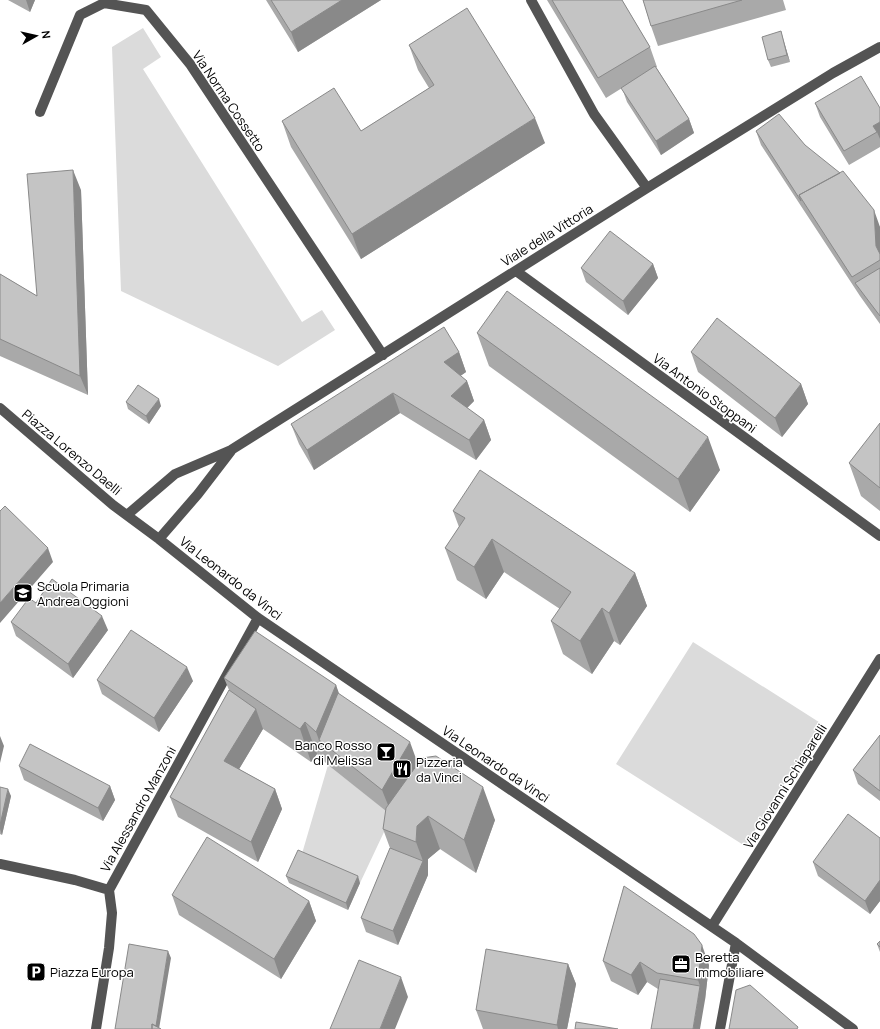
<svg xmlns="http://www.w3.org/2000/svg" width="880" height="1029" viewBox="0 0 880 1029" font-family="Manrope,sans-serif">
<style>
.green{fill:#dbdbdb}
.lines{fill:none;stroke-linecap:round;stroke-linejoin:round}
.minor{stroke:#545454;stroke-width:10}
.wall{fill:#a9a9a9}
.shaded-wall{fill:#898989}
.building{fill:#c4c4c4;stroke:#898989}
.labels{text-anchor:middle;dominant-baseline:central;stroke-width:3;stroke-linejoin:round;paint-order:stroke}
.street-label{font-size:13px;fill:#000;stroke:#fff}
.poi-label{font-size:13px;fill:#000;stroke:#fff;text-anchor:start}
</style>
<rect width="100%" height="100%" fill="#fff"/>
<path class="green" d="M143,28L161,57L143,69L302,322L322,310L335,330L278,366L121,291L112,47Z
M693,642L822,724L745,846L616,764Z
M328,765L392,815L360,883L301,857Z"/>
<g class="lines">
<path class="minor" d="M531,0L594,114L647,188
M40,112L80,15L104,3L146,10L190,64L383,355
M516,271L880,536
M0,408L113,505L159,539L258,618L736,943L853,1029
M127,515L175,474L231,450L647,188L833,73L880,47
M159,539L198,494L231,451
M0,864L75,880L109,890
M712,926L880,659
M96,1029L109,948L112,913L109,890L258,618
M720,1029L736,943"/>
</g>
<path class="wall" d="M8,0H35L30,12Z
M266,0H381L298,52Z
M547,0H622L650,47L657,67H656L689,119L694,133L661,155L627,102L622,88L606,98Z
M643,0H783L786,10L658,46L651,26Z
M781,31L790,62L771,67L768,60Z
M409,45L545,143L361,259L291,147L282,121L361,131L429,88L418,70Z
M815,103L880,108V147L849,165L820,117Z
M756,131L805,145L880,227V324L860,296L761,145Z
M81,190L88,395L0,356V274L37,296Z
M653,264L658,278L628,315L586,282L581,268Z
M477,333L720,470L690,512L489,366Z
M459,352L466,372L460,376L467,381L474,401L467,408L484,420L491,440L476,460L400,413L314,470L299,444L291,424Z
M691,352L801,384L808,404L782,437L698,372Z
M126,402L161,406L149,424L128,409Z
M880,424V511L861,496L849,463Z
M453,511L635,573L647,606L620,645L614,641L592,674L563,654L551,621L560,609L504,572L486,599L457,580L445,548L459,527Z
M36,603L108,630L73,678L16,636L11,622Z
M224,678L336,685L338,693L418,764L495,820L476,873L440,849L428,859V875L398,945L366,932L361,918L390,848L383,829L386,811L328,765L317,754L311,762L263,729L239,769L275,789L282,809L258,862L178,817L170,797L229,690Z
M97,680L193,681L159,732L102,694Z
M880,735V801L858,784L853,770Z
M19,766L110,786L115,800L103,821L24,780Z
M0,787L11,796L2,835L0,834Z
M880,838V901L870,914L818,876L813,862Z
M286,876L360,883L348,910L289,883Z
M624,886L709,965L705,1000L658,989L647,982L638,995L611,981L603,961Z
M172,895L309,901L316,921L281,979L179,915Z
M880,941V952L877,944Z
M568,964L576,984L567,1029H483L476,1010Z"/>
<path class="shaded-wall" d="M26,0H35L30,12Z
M342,0H381L298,52L291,32Z
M781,31L783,39L790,62L787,55Z
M535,118L545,143L361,259L352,234Z
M689,119L694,133L661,155L656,141Z
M880,122V139L877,132L873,126Z
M73,170L81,190L88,395L80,376Z
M874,210L880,227V257L876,246Z
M653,264L658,278L628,315L623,301Z
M459,352L466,372L452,382L444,362Z
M467,381L474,401L459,416L451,396Z
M801,384L808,404L782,437L775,418Z
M393,393L400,413L314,470L307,450Z
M159,399L161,406L149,424L146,416Z
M484,420L491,440L476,460L469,440Z
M708,437L720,470L690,512L678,479Z
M492,539L504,572L486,599L474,567Z
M48,548L53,562L0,623V603Z
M635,573L647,606L620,645L609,613Z
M602,608L614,641L592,674L580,641Z
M102,616L108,630L73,678L68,664Z
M187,667L193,681L159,732L154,718Z
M336,685L348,718L319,740L316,732Z
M256,709L263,729L232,781L224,761Z
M305,722L317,754L311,762L300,729Z
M0,736L4,746L0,763Z
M410,742L419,767L392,815L382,790Z
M110,786L115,800L103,821L98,808Z
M483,787L495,820L476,873L464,840Z
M8,789L11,796L2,835L0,829V825Z
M275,789L282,809L258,862L251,842Z
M428,816L440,849L428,859V875L398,945L393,931L423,861L416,842L417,826Z
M358,876L360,883L348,910L346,903Z
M880,880V901L870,914L865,901Z
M309,901L316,921L281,979L274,959Z
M702,945L709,965L705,1000L700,1029H693L700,986L698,980Z
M168,951L171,958L159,1029H155Z
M640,962L647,982L638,995L631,975Z
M568,964L576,984L567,1029H558L557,1025Z
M401,977L408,997L395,1029H380Z"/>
<path class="building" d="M271,0H342L291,32Z
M552,0H622L650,47L598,78Z
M643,0H742L651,26Z
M467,8L535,118L352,234L282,121L334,88L361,131L434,85L409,45Z
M781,31L787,55L768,60L762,37Z
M655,66L689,119L656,141L621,88Z
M861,76L880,108V122L873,126L877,132L844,151L815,103Z
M779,114L805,145L840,173L799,195L801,201L756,131Z
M73,170L80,376L0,339V274L37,296L27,174Z
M843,171L874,210L876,246L880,254V260L852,277L799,195Z
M610,231L653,264L623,301L581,268Z
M880,268V316L855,283Z
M507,291L708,437L678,479L477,333Z
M717,318L801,384L775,418L691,352Z
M444,327L459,352L444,362L467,381L451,396L484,420L469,440L393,393L307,450L291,424Z
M138,385L159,399L146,416L126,402Z
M880,423V488L849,463Z
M480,470L635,573L609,613L602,608L580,641L551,621L571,592L492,539L474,567L445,548L465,518L453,511Z
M5,506L48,548L0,603V511Z
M52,579L102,616L68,664L11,622L29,598L36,603Z
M131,630L187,667L154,718L97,680Z
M255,631L336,685L316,732L305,722L300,729L224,678Z
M229,690L256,709L224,761L275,789L251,842L170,797Z
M338,693L410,742L382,790L319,740Z
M880,735V791L853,770Z
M30,744L110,786L98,808L19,766Z
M436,756L483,787L464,840L428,816L417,826L416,842L383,829L386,808L422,758Z
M0,787L8,789L0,825Z
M848,814L880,838V880L865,901L813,862Z
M207,837L309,901L274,959L172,895Z
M390,848L423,861L393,931L361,918Z
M298,850L358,876L346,903L286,876Z
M624,886L694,934L702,945L698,980L657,973L640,962L631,975L603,961Z
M880,941V947L877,944Z
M129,944L168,951L156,1026L152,1024V1029H115Z
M486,949L568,964L557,1025L476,1010Z
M359,960L401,977L380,1029H330Z
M660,979L700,986L693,1029H651Z
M750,985L798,1027L797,1029H729L736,990Z
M576,1022L618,1029H575Z
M152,1024L161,1029H152Z"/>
<defs>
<g id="school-square" transform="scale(1)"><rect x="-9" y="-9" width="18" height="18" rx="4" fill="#000" stroke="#fff"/><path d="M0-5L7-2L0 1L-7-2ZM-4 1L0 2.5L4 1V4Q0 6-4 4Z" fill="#fff"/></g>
<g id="bar-square" transform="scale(1)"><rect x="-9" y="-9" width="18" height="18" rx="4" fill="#000" stroke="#fff"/><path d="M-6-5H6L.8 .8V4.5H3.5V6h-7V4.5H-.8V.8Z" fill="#fff"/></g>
<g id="restaurant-square" transform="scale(1)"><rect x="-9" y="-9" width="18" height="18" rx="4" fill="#000" stroke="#fff"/><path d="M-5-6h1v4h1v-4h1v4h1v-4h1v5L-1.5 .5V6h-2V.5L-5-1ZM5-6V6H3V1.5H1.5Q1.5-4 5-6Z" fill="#fff"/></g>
<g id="office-square" transform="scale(1)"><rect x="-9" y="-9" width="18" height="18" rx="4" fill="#000" stroke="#fff"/><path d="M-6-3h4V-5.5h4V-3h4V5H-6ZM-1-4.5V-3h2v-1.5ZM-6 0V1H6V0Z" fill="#fff"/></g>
<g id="parking-square" transform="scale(1)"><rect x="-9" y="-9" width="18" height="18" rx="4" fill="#000" stroke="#fff"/><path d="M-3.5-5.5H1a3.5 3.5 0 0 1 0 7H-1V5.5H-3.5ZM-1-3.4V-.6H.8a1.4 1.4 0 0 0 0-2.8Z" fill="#fff"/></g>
</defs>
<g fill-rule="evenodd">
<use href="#school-square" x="23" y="593"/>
<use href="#bar-square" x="386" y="752"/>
<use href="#restaurant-square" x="402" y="769"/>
<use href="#office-square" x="681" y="964"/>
<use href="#parking-square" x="36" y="972"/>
</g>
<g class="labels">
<g class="street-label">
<text transform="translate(229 101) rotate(56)">Via Norma Cossetto</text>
<text transform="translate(547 235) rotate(-32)">Viale della Vittoria</text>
<text transform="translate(705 393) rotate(36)">Via Antonio Stoppani</text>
<text transform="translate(72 452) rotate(40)">Piazza Lorenzo Daelli</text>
<text transform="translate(231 578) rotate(38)">Via Leonardo da Vinci</text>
<text transform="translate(496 764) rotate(34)">Via Leonardo da Vinci</text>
<text transform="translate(785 786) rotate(-58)">Via Giovanni Schiaparelli</text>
<text transform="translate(138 809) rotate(-61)">Via Alessandro Manzoni</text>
</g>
<g class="poi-label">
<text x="37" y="586">Scuola Primaria<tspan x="37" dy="15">Andrea Oggioni</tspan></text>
<text x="372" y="745" text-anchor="end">Banco Rosso<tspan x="372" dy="15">di Melissa</tspan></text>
<text x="416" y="762">Pizzeria<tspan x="416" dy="15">da Vinci</tspan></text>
<text x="695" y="957">Beretta<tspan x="695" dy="15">Immobiliare</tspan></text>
<text x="50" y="972">Piazza Europa</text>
</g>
</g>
<g transform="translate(36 36) rotate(82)" stroke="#ffffff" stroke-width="3" paint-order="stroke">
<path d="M0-3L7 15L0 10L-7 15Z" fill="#000000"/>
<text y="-6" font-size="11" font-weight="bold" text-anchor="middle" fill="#000000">N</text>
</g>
</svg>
